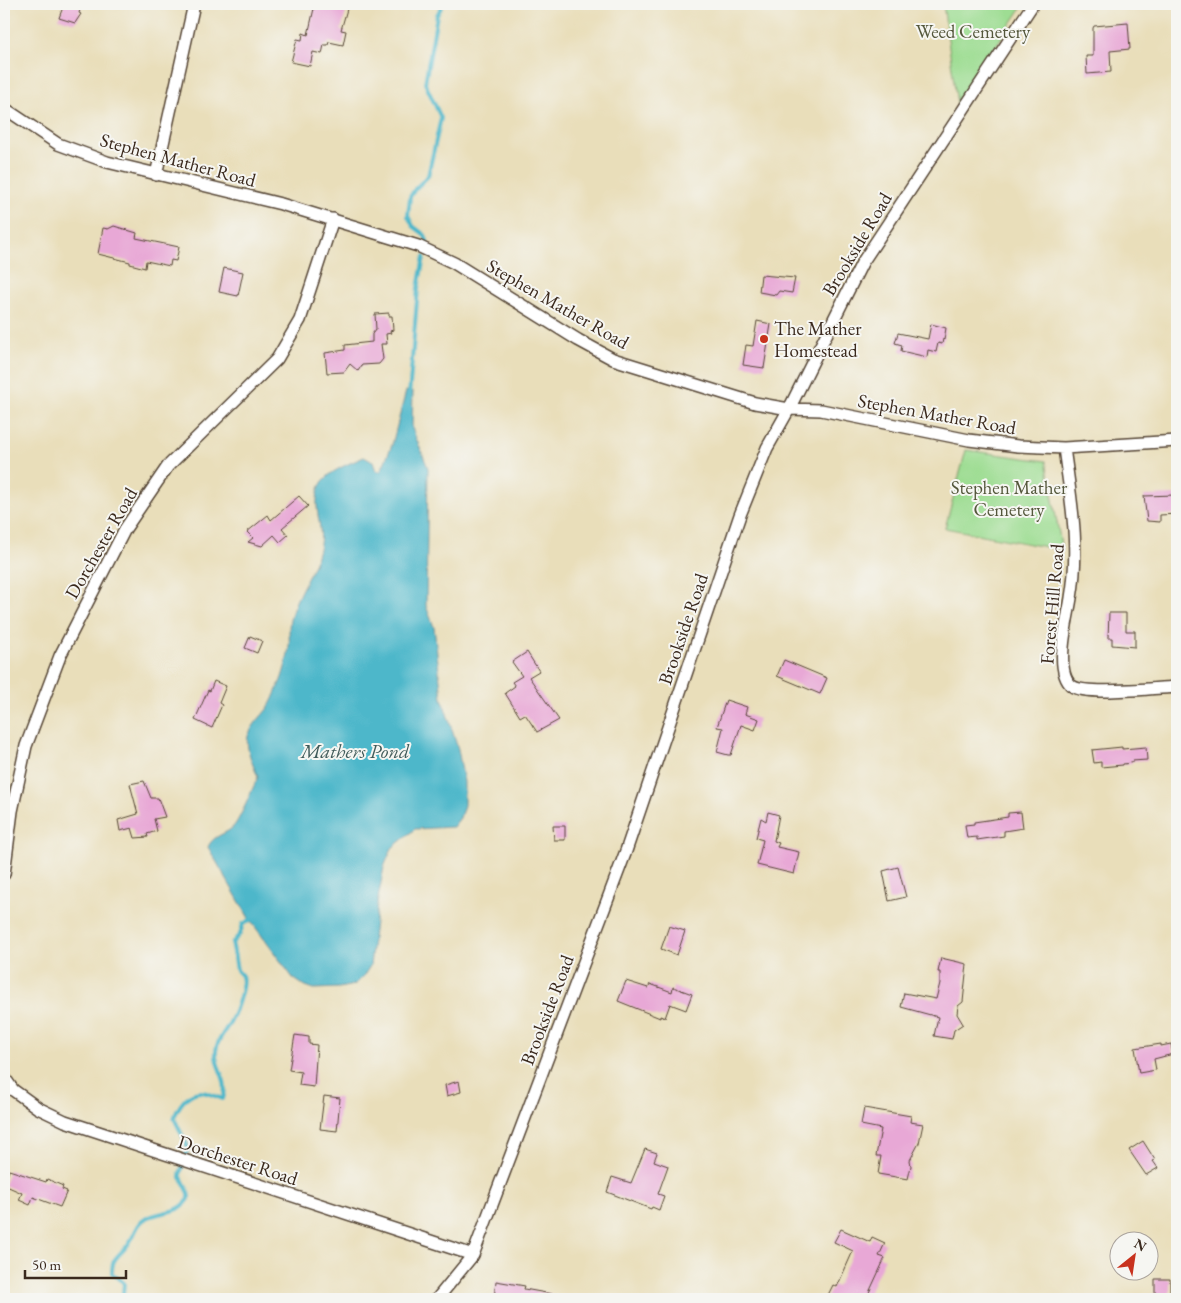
<svg xmlns="http://www.w3.org/2000/svg" width="1181" height="1303" viewBox="0 0 1181 1303" font-family="'EB Garamond',serif">
<style>
.green{fill:#9edd93;stroke:#6c8458}
.water{fill:#4db7ca;stroke:#447074}
.lines{fill:none;stroke-linecap:round;stroke-linejoin:round}
.stream{stroke:#4db7ca;stroke-width:4}
.building{fill:#e8a8d6}
.minor-casing{stroke:#554535;stroke-width:14}
.minor{stroke:#fff;stroke-width:11}
.poi-dot{fill:#c8321e;stroke:#f6f6f2;stroke-width:2}
.labels{text-anchor:middle;dominant-baseline:central;stroke-width:4;stroke-linejoin:round;paint-order:stroke}
.park-label{font-size:19px;fill:#54573b;stroke:#f6f6f2}
.street-label{font-size:19px;fill:#3b2a1e;stroke:#f6f6f2}
.poi-label{font-size:19px;fill:#3b2a1e;stroke:#f6f6f2;text-anchor:start}
.water-label{font-size:20px;font-style:italic;fill:#415b5a;stroke:#f6f6f2}
</style>
<rect width="100%" height="100%" fill="#f6f6f2"/>
<filter id="ink" filterUnits="userSpaceOnUse"><feTurbulence type="fractalNoise" baseFrequency=".02" numOctaves="2"/><feDisplacementMap in="SourceGraphic" scale="10" xChannelSelector="R" yChannelSelector="G"/><feConvolveMatrix kernelMatrix="1 2 1 2 8 2 1 2 1" color-interpolation-filters="sRGB"/></filter>
<filter id="wash" filterUnits="userSpaceOnUse"><feTurbulence type="fractalNoise" baseFrequency=".0096" numOctaves="4" result="noise"/><feDisplacementMap in="SourceGraphic" scale="20" xChannelSelector="R" yChannelSelector="G"/><feGaussianBlur stdDeviation="1.12" result="paint"/><feColorMatrix in="noise" values="0 0 0 0 0 0 0 0 0 0 0 0 0 0 0 0 0 1.4 0 .05"/><feComposite in="paint" operator="in"/></filter>
<g filter="url(#wash)">
<rect width="100%" height="100%" fill="#e9deba"/>
<path class="green" d="M943,4H1024L957,104Z
M966,450L1046,461L1062,550L945,528Z"/>
<path class="water" d="M406,391L413,392L412,428L428,468L426,606L434,627L442,698L458,749L464,782V805L460,818L453,827L415,829L392,848L384,867L377,904L370,966L363,977L354,985L339,988L314,989L303,985L293,978L250,920L208,847C213,835 225,835 233,827C240,820 253,787 258,777C253,765 245,748 248,736C252,725 261,717 268,708C272,702 275,694 278,687C284,675 287,660 289,647C290,638 288,628 290,620C295,595 313,574 319,549C325,527 311,508 320,486C327,471 351,463 364,457L373,462L376,471H381L392,445Z"/>
<g class="lines">
<path class="stream" d="M427,241L425,235L413,226L408,216L410,197L415,189L428,176L441,118L425,83L437,15L443,4
M409,396L418,288L424,257
M119,1299L123,1294L124,1283L112,1273C112,1269 112,1265 114,1261C118,1254 125,1250 129,1243C135,1235 137,1222 147,1218C163,1210 178,1215 189,1199V1193L180,1175L188,1147L174,1118C178,1107 187,1093 199,1092C206,1091 216,1097 223,1099C230,1077 214,1069 216,1051C217,1040 224,1033 229,1024C235,1014 245,987 242,976C241,974 238,972 237,970C236,965 234,949 232,943L240,934L243,924L250,920L252,916"/>
</g>
<g id="blocks">
<path class="building" d="M64,4H82L79,13L81,14L75,23L59,18Z
M315,4H325L347,9L341,30L346,31L343,45L329,42L328,45H324L322,54L313,52L310,66L291,62L297,39L302,40L303,33L308,35Z
M1128,23L1130,49L1110,51L1111,72L1087,74L1086,56H1093V28L1094,26Z
M114,226L137,233L136,238L179,247L176,261L171,260L170,266L146,261L145,268L130,264V262L98,254L103,228L108,229Z
M224,268L243,272L238,296L219,292Z
M761,275L795,278L792,293L779,291L776,295L759,292Z
M389,313V316H392L393,330L390,331L391,333L386,334L387,344H381L383,359L379,364L362,365L358,371L350,364L344,372L327,373L325,353L345,350V345L372,342V334L376,329L375,314Z
M757,321L771,324L764,368L743,365L746,345L753,346Z
M931,324L946,328L944,340L943,339L942,344L938,343L936,352L928,350L927,357L901,351L902,345L895,343L898,333L928,339Z
M1175,495V497H1177V514L1160,515V522L1147,521L1144,496Z
M299,496L308,506L282,528L288,535L280,542L274,535L262,546L248,542L253,538L247,532L268,515L271,520Z
M1109,613H1126V631H1135V647L1112,645V638H1108Z
M250,636L262,641L257,653L245,648Z
M527,652L539,671L529,677L559,720L537,732L525,714L520,717L505,693L515,686L512,682L522,676L512,662Z
M784,660L827,678L820,694L777,676Z
M214,681L226,686L219,703L222,705L212,728L195,720L208,690L210,691Z
M726,700L747,707L745,714L759,719L755,730L741,725L731,755H728L717,752L723,728L717,727Z
M1122,747V749L1146,747L1147,760L1132,761V763L1123,764V765L1101,767V762L1094,763L1092,750Z
M144,781L151,798H158L165,817L154,819L157,831L147,834L148,837L135,838L132,828L120,831L118,820L138,814L130,784Z
M768,812L779,815L774,841L779,843L777,847L799,852L794,874L757,865L763,840L756,838L761,818L766,821Z
M1021,812L1023,828L1004,831V836L977,840V837L967,838L965,825L974,824V822L1008,817V813Z
M553,826H565V840H554Z
M898,867L906,897L889,901L883,871Z
M669,926L685,931L677,955L661,949Z
M941,958L967,964L963,1002L958,1006L957,1014L963,1024L954,1030L952,1039L934,1036L938,1017L901,1007L904,993L936,999L940,983V972H938Z
M626,981L648,988L650,984L672,992L673,987L692,994L686,1010L670,1004L665,1018L660,1016V1018L618,1001Z
M295,1035L309,1037V1044L317,1045L314,1087L299,1085L301,1072L289,1070Z
M1161,1044V1046L1171,1044L1173,1054L1154,1059L1156,1070L1139,1073L1135,1048Z
M459,1081L461,1092L447,1096L445,1085Z
M324,1096L340,1098L337,1131L320,1129Z
M864,1108L911,1116L910,1122L923,1124L919,1143L910,1160L911,1166L908,1179L878,1174L881,1156H876L881,1129L861,1125Z
M1143,1141L1155,1160L1153,1161L1158,1168L1146,1175L1129,1150Z
M645,1149L657,1153L654,1161L668,1166L658,1194L664,1196L659,1210L652,1207L651,1209L607,1192L612,1177L631,1183Z
M9,1170L46,1182L47,1179L63,1186L62,1189L67,1191L60,1207L33,1197L30,1205L19,1200L22,1193L4,1185Z
M841,1229L870,1242L872,1237L885,1243L879,1256L885,1258L866,1299H826L833,1285L837,1287L853,1251L834,1242Z
M1155,1279H1170V1299H1155Z
M496,1281L525,1286L524,1289L552,1294L551,1299H494Z"/>
</g>
</g>
<g filter="url(#ink)">
<use href="#blocks" fill-opacity="0" stroke="#554535" stroke-width="1"/>
<g class="lines">
<g class="minor-casing">
<path id="minor" d="M4,108L58,144L107,162L281,204L418,246L454,263L578,340L613,359L755,403L789,409L821,410L969,440L1018,446L1064,448L1177,441
M156,175L194,4
M1064,448C1071,500 1080,546 1071,598C1068,619 1053,671 1072,686C1086,696 1157,688 1177,687
M4,874L12,811L26,746L60,656L125,529L168,466L277,359L300,320L333,219
M4,1077L13,1090L38,1108L65,1121L473,1255
M437,1299L473,1255L626,851L740,515L767,448L789,409L862,263L1033,4"/>
</g>
<use href="#minor" class="minor"/>
</g>
</g>
<circle class="poi-dot" cx="764" cy="339" r="5"/>
<g class="labels">
<g class="park-label">
<text x="973" y="31">Weed Cemetery</text>
<text x="1009" y="487">Stephen Mather<tspan x="1009" dy="22">Cemetery</tspan></text>
</g>
<g class="street-label">
<text transform="translate(178 160) rotate(15)">Stephen Mather Road</text>
<text transform="translate(857 244) rotate(-59)">Brookside Road</text>
<text transform="translate(558 304) rotate(30)">Stephen Mather Road</text>
<text transform="translate(937 414) rotate(10)">Stephen Mather Road</text>
<text transform="translate(101 543) rotate(-60)">Dorchester Road</text>
<text transform="translate(1052 604) rotate(-85)">Forest Hill Road</text>
<text transform="translate(683 629) rotate(-71)">Brookside Road</text>
<text transform="translate(547 1010) rotate(-69)">Brookside Road</text>
<text transform="translate(238 1160) rotate(18)">Dorchester Road</text>
</g>
<g class="poi-label">
<text x="774" y="328">The Mather<tspan x="774" dy="22">Homestead</tspan></text>
</g>
<g class="water-label">
<text x="355" y="751">Mathers Pond</text>
</g>
</g>
<rect width="1181" height="1303" fill="none" stroke="#f6f6f2" stroke-width="20"/>
<g transform="translate(1134 1256) rotate(30)"><circle r="24" fill="#f6f6f2" stroke="#aba49d"/>
<path d="M0-4L9 19L0 12L-9 19Z" fill="#c8321e"/>
<text y="-8" font-size="14" font-weight="bold" text-anchor="middle" fill="#3b2a1e">N</text>
</g>
<path d="M25 1270v8h101v-8" fill="none" stroke="#3b2a1e" stroke-width="2.5"/>
<text x="32" y="1270" font-size="15" fill="#3b2a1e" stroke="#f6f6f2" stroke-width="4" paint-order="stroke">50 m</text>
</svg>
